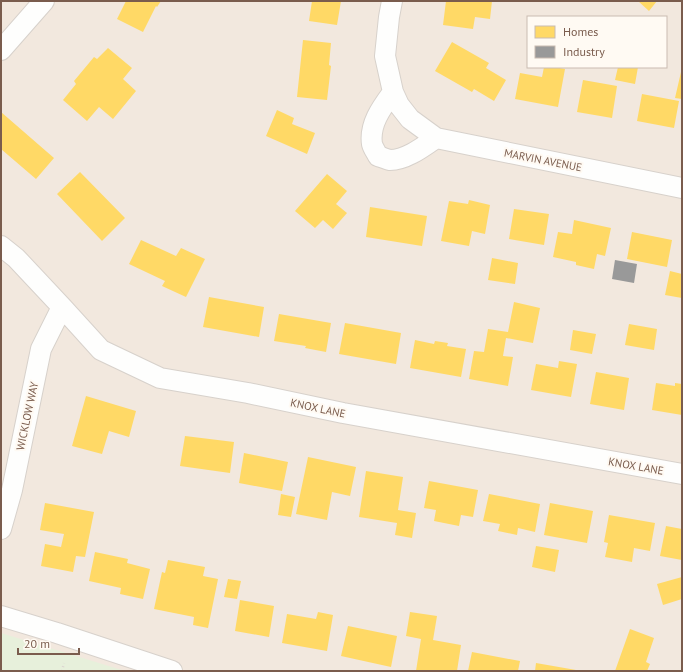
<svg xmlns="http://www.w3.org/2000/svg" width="683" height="672" viewBox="0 0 683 672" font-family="'PT Sans',sans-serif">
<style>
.residential{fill:#f2e8de;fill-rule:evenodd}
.green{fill:#e7f0db}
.homes{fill:#ffd966}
.industry{fill:#999}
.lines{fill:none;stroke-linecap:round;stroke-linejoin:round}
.minor-casing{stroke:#d7d1cb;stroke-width:22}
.path{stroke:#dcd5d0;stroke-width:2.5;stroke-dasharray:1 3;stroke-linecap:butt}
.minor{stroke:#fefefd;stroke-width:20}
.labels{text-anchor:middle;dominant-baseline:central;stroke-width:4;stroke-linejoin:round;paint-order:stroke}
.street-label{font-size:11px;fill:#7a5c4d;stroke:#fffaf3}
</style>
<rect width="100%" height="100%" fill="#f9f5f0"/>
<path class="residential" d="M1,1H682V671H1ZM528,17H666V67H528Z"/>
<path class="green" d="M1,633L125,671H1Z"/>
<path class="homes" d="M126,1H161L157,7L156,6L143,32L117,19Z
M312,1H341L337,25L309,21Z
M446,1H492L490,19L475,17L473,29L443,25Z
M638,1H657L649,11Z
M303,40L331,43L329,65L331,66L327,100L297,97Z
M452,42L489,63L486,68L506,80L494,101L474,89L472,92L435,71Z
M108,48L132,68L123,79L136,91L113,119L99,107L87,121L63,100L76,84L74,81L94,57L97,59Z
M544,67H554L565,69L558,107L515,99L520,73L542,77Z
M618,67H638L635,84L615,80Z
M681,72L682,73V99L675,98Z
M583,80L617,86L612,118L577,112Z
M642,94L679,101L674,128L637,121Z
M277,110L294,118L292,124L315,133L307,154L266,136Z
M1,112L54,158L36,179L1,149Z
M80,172L125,218L102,241L57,194Z
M327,174L347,191L336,204L347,213L333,229L323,220L315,228L295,211Z
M469,200L490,205L485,234L472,231L469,246L441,241L449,201L468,204Z
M370,207L427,216L422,246L366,237Z
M514,209L549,214L544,245L509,239Z
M574,220L611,228L605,256L597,254L594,269L576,265V262L553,257L558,232L572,234Z
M632,232L672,240L667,267L627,259Z
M141,240L176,256L181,248L205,259L186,297L162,286L165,281L129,264Z
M492,258L518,263L515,284L488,280Z
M670,271L682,274V298L665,295Z
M209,297L264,307L259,337L203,327Z
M514,302L540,308L533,343L506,338L503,356L513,357L508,386L469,379L474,351L484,352L488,329L508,332Z
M279,314L331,323L326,352L305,348L306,346L274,341Z
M345,323L401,333L396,364L339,354Z
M629,324L657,329L654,350L625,345Z
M573,330L596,334L592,354L570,350Z
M415,340L434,344L435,341L448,343L447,346L466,349L461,377L410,368Z
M559,361L577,364L571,397L531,390L536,364L558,368Z
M596,372L629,378L624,410L590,404Z
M656,383L675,386V383L682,384V415L652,410Z
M86,396L136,411L129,437L109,431L102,454L72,446Z
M185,436L234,442L230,473L180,466Z
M244,453L288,462L282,491L239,483Z
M308,457L356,467L350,496L332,492L327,520L296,514Z
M366,471L403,477L398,510L416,513L412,538L395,535L397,523L359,517Z
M429,481L478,490L473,517L461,515L459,526L434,521L436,510L424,508Z
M281,494L295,497L291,517L278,515Z
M489,494L540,504L535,532L518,528L517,535L498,531L500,524L483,521Z
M45,503L94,512L85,557L76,556L73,572L41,566L45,544L61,547L64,534L40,530Z
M550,503L593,511L587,543L544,535Z
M609,515L655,523L650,551L634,548L632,562L605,557L608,543L604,542Z
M666,526L682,529V560L660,556Z
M536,546L559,550L555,572L532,567Z
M95,552L128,559L127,563L150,569L143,599L120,594L121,588L89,581Z
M168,560L205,567L203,576L218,579L208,628L193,625L194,617L154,609L162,572L165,573Z
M682,577V599L663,605L657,584Z
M228,579L241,581L237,599L224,597Z
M240,600L274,606L269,637L235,631Z
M318,612L333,615L327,651L282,643L287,614L316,619Z
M410,612L437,616L433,640L461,645L457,671H416L421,639L406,636Z
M348,626L397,636L391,667L341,656Z
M630,629L654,638L646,662L650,664L647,671H615Z
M472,652L520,661L518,671H468Z
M536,663L576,670V671H535Z"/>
<path class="industry" d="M615,260L637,264L634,283L612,279Z"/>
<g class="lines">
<g class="minor-casing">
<path id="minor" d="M392,1L389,17L385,56L393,92L399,105L410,119L436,138L682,188
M1,50L44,1
M393,92C382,107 369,124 372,144C373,148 376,152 378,156C381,157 386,159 390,160C406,160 423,147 436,138
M1,246L16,258L62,307L101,350L160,378L248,393L343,413L682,474
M1,529L12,490L41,349L62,307
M1,616L57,633L172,671"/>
</g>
<path class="path" d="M62,671L64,663"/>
<use href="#minor" class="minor"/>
</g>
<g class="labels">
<g class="street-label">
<text transform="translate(543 160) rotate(11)">MARVIN AVENUE</text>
<text transform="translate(318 408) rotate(12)">KNOX LANE</text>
<text transform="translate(27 416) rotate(-78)">WICKLOW WAY</text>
<text transform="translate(636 466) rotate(10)">KNOX LANE</text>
</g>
</g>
<rect width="683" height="672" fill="none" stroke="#7a5c4d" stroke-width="4"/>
<rect x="527" y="16" width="140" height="52" fill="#fffaf3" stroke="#cabbb1"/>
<rect x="535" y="26" width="20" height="12" fill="#ffd966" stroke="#cabbb1"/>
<text x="563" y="36" font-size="12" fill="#7a5c4d">Homes</text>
<rect x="535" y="46" width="20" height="12" fill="#999999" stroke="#cabbb1"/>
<text x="563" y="56" font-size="12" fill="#7a5c4d">Industry</text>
<path d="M18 648v6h61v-6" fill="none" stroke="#7a5c4d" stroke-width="2"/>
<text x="24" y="648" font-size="12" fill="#7a5c4d" stroke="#fffaf3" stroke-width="3" paint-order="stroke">20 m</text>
</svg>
